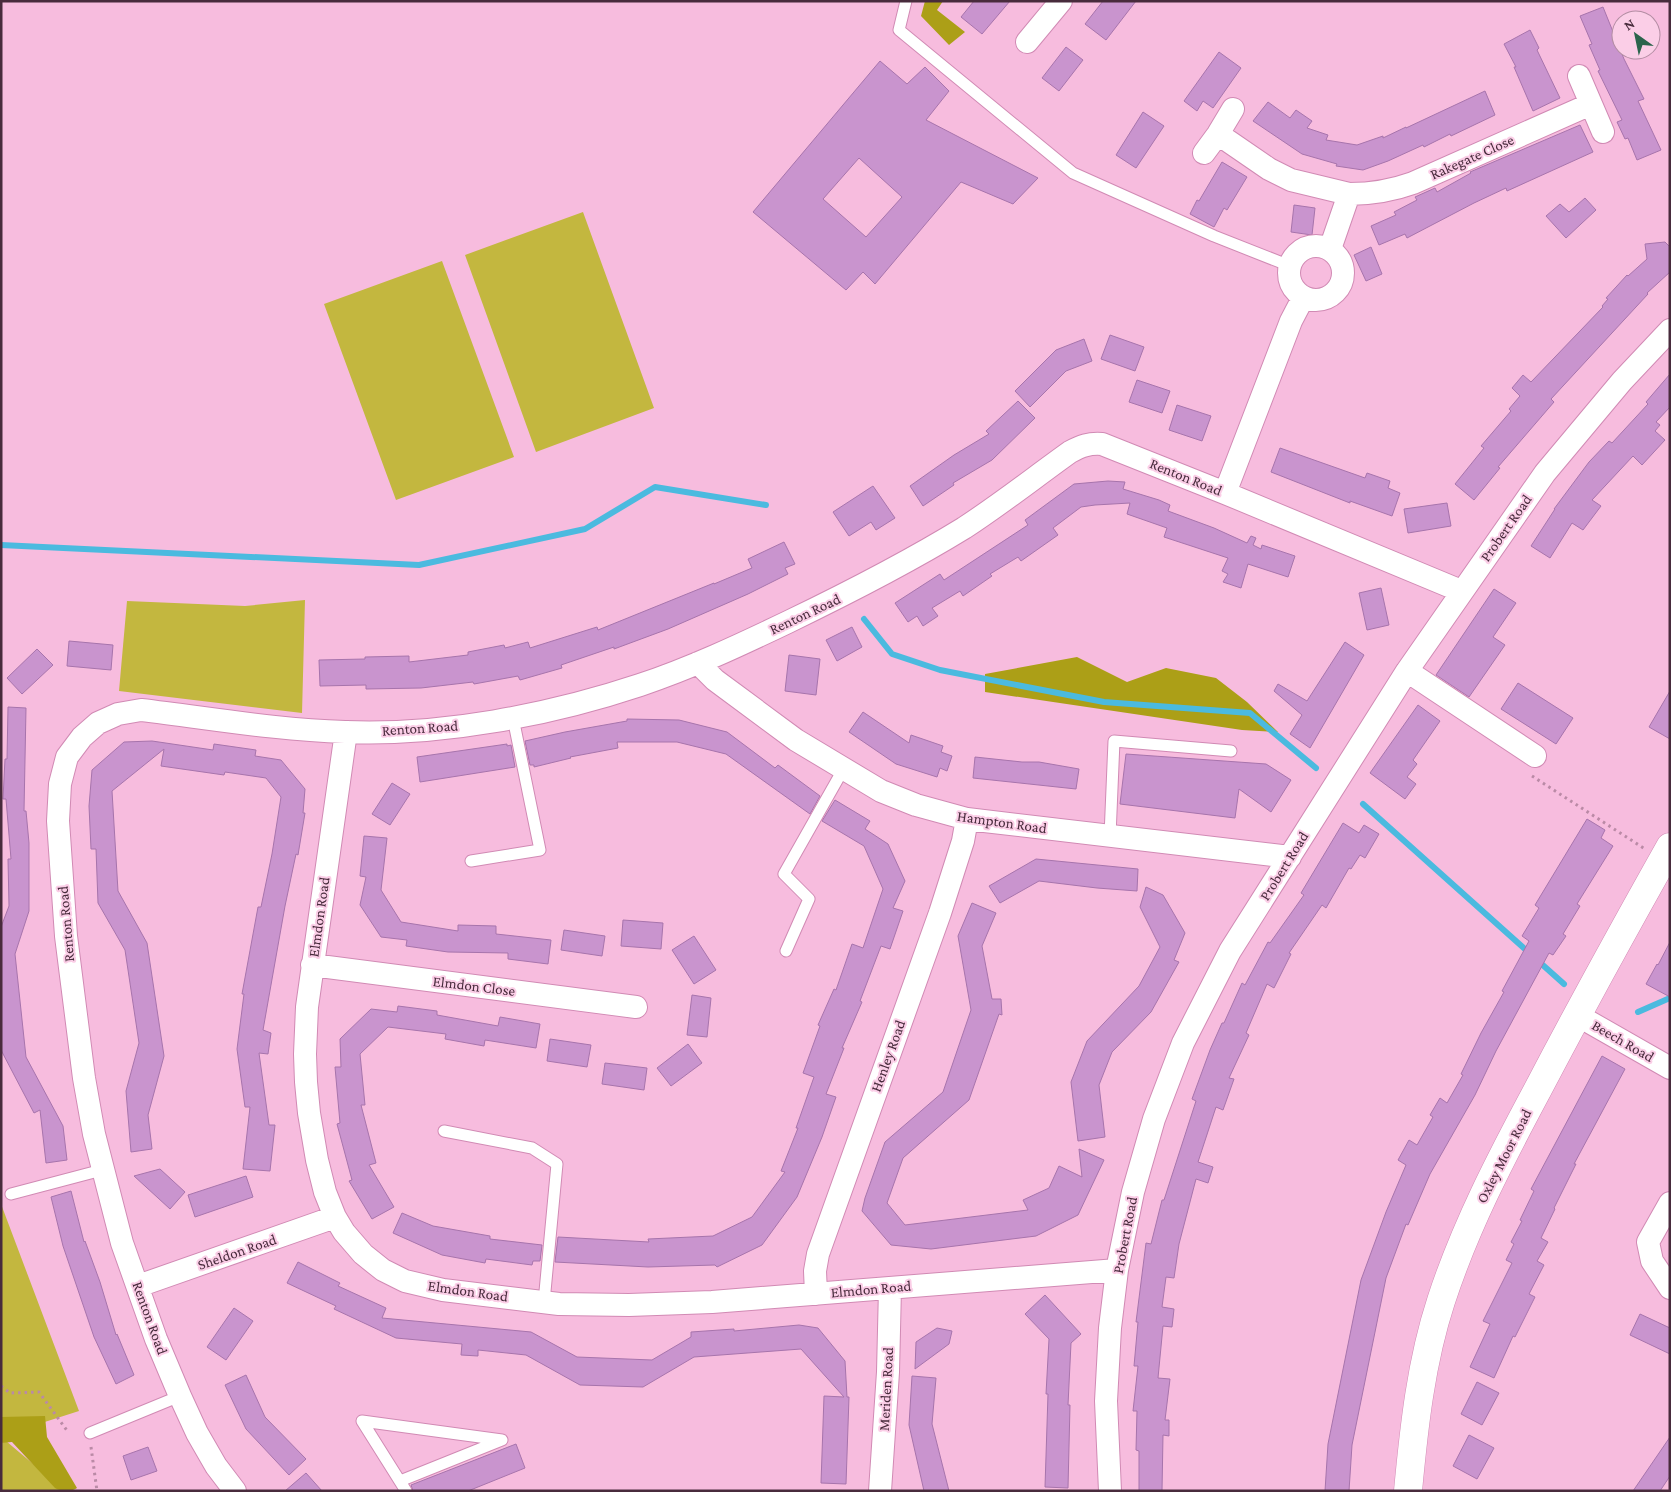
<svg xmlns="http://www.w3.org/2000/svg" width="1671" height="1492" viewBox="0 0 1671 1492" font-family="'Crimson Pro',serif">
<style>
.green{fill:#c3b73f}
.forest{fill:#ac9f17}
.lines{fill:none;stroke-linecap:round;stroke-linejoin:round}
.stream{stroke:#4bbadf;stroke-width:6}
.building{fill:#c994ce;stroke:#a774ac;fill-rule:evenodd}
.lane-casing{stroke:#d18ab4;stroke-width:13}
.street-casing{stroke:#d18ab4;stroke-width:24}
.secondary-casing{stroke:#d18ab4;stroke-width:29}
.path{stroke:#ba8aa6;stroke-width:3;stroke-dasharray:2.5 4;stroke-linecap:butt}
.lane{stroke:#fff;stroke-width:11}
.street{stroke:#fff;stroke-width:22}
.secondary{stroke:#fff;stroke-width:28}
.labels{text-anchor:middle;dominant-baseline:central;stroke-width:4;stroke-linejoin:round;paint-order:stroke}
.street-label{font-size:15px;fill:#482b3c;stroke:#fbcee7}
</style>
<rect width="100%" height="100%" fill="#f7bcde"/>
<path class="green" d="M583,212L654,408L536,452L465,255Z
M442,261L514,457L396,500L324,304Z
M305,600L302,713L119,691L127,601L245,606Z
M1,1204L79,1411L1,1436Z
M6,1441L65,1491H1V1443Z"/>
<path class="forest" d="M925,1H943L937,10L965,32L949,45L921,16Z
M1077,657L1127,682L1166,668L1216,678L1247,702L1278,732L1242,730L985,692V674Z
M45,1416L47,1437L77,1488C72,1492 61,1492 55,1488L12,1442L1,1443V1417Z"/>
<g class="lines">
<path class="stream" d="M1,545L419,565L585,529L655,487L766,505
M864,619L892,654L940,670L1104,702L1250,713L1316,768
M1363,804L1564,984
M1638,1012L1670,998"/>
</g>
<path class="building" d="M974,1H1010L982,34L961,17Z
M1103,1H1136L1106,40L1085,24Z
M1603,7L1624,59L1644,99L1638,101L1661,150L1637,160L1628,138L1625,139L1617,122L1622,120L1598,71L1600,70L1589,45L1592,44L1580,16Z
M1530,30L1539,48L1537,50L1560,98L1533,111L1514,67H1516L1504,44Z
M1066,47L1083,60L1059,91L1042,78Z
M1219,52L1241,68L1213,108L1203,101L1197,111L1184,101Z
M880,61L907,84L925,67L949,91L926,120L1038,178L1013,204L961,182L875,284L863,272L846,290L753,212ZM859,158L902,197L866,237L823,199Z
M1485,91L1495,115L1451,136L1450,134L1424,147L1423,145L1388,161L1363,170L1336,166L1337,164L1302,154L1253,121L1268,102L1290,118L1296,110L1312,121L1307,128L1328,135L1326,140L1357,145L1383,136V138L1406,127V128Z
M1143,112L1164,126L1136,168L1116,155Z
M1580,125L1593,152L1507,191L1506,188L1474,203L1407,238L1405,234L1379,245L1371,226L1396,215L1394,212L1417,200L1415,197L1435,188L1437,192L1471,173L1470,172Z
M1222,162L1247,177L1227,210L1224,208L1214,227L1190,214L1197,200L1199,201Z
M1585,198L1596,210L1566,238L1546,216L1560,204L1569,212Z
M1294,205L1315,208L1312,235L1291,232Z
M1665,242L1670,247V272L1647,293L1648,294L1551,399L1554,402L1498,467L1500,468L1474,500L1455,484L1484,448L1481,446L1511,411L1509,409L1520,396L1512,388L1523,375L1531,382L1603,307L1602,306L1608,299L1606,298L1627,275L1628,276L1647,259L1645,244Z
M1371,247L1382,274L1366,281L1354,255Z
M1110,335L1144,347L1135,371L1101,359Z
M1084,339L1092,361L1066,371L1030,407L1015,391L1056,350Z
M1670,374V407L1656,422L1660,425L1655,431L1665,440L1642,465L1633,456L1592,500L1601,506L1583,530L1572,523L1550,558L1531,546L1555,509H1554L1589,462L1609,441L1612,443L1648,404L1646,402Z
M1137,380L1170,391L1162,413L1129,402Z
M1018,401L1035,418L992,460L953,483L954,485L923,506L910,486L954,455L989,434L986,431Z
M1177,405L1211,416L1202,441L1169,430Z
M1280,448L1365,478L1367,473L1390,481L1388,488L1400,493L1392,516L1350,501V503L1271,472Z
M1108,481L1125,482L1123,489L1159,500L1170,505L1168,511L1214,528L1247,543L1251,536L1256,538L1253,545L1261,549L1262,545L1295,556L1288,577L1248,564L1241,588L1223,582L1228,574L1222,571L1228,558L1164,537L1167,528L1127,514L1130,503L1095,505L1081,507L1053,528L1058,535L1021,561L1018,557L990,574L992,576L963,596L960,591L932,608L938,616L923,626L917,616L908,622L895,603L940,574L944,580L1028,525L1025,520L1074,484Z
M873,486L895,518L876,530L871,522L849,536L833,512Z
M1447,503L1451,526L1408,533L1404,509Z
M784,542L795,564L785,568L788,574L748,594L668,629L614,649V647L561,665L562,668L520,680L518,676L474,684L473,682L421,688L366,689V685L320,686L319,660L365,659V657L409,656V662L468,655V652L504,645L505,648L528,642L530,648L597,627L598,630L714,583V584L752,568L748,559Z
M1381,588L1389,625L1367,630L1359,593Z
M1494,589L1516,603L1493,637L1505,645L1469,697L1436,675Z
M852,627L862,647L837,661L826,640Z
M69,641L113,645L111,670L67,666Z
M1345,642L1364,655L1310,748L1290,734L1302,715L1274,691L1278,684L1307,701Z
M37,649L53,665L22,694L7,678Z
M789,655L820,659L816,695L785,691Z
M1518,683L1573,718L1556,744L1501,709Z
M1670,691V739L1649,727Z
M1418,705L1440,721L1413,760L1417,764L1407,777L1416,784L1405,799L1370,773Z
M8,707L26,708L24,811H26L29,843V911L15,954L26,1057L63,1126L67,1160L46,1163L40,1110L34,1113L1,1050V927L9,906L8,859H11L6,799H3L5,759H7Z
M863,712L909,743L911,735L943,746L941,752L952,756L947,771L940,768L937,777L896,764L849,732Z
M627,719L679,720L727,732L775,768L778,765L820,796L810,814L726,754L677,742H617L618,748L570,757L571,758L534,767V765H530L525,741L565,732L627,721Z
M152,741L213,750L214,744L256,750L255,756L281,760L305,789L303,813H305L298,855L296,854L285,906L263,1030L271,1033L268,1054L259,1053L269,1125H275L270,1171L243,1169L250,1107H245L237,1049L244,994H242L258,907H261L272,854L281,797L266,778L225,772L224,775L161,766L164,749L112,791L118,891L147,943L164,1056L148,1115L152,1149L131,1152L126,1091L139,1043L125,950L98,903L96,849H91L89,806L92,770L124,742Z
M507,744V746L511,745L515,767L420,782L417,757Z
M1126,754L1266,764L1291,780L1271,812L1239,789L1235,818L1120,804Z
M975,757L1022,762H1039L1079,769L1076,789L973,778Z
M392,783L410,794L390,825L372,814Z
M835,800L870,821L865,829L888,844L905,881L893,908L903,911L890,949L881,946L860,1001L862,1002L842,1048H844L826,1094L836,1097L822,1137L797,1197L762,1245L717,1267L715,1265L648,1267L555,1262L558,1237L649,1242L648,1239L713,1236L752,1217L785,1172L781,1171L798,1128H796L814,1077L803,1073L820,1026L818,1025L834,989L836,990L852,944L863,948L883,889L864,846L822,821Z
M1587,819L1605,830L1601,838L1613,846L1577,904L1580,906L1563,934L1566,936L1553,955L1549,953L1496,1051L1475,1095L1430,1174L1408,1225L1406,1224L1386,1278L1352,1445L1349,1491H1325L1328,1444L1361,1280L1386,1212L1406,1165L1398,1160L1409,1140L1417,1145L1433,1117L1430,1115L1440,1098L1447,1103L1463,1075L1461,1074L1481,1033L1504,992L1502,991L1529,941L1522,936L1539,908L1535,905Z
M1343,823L1359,833L1364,825L1379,834L1365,858L1360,855L1351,869L1349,868L1326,908L1322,905L1289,953L1291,954L1274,988L1267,984L1246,1033L1249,1035L1229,1078L1234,1079L1223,1110L1216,1107L1198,1162L1213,1167L1208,1183L1196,1179L1179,1244L1174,1278L1166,1277L1162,1307L1174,1309L1172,1327L1163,1326L1158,1378L1170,1379L1165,1420H1169V1436L1163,1435L1162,1491H1139V1451L1136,1450L1137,1411H1133L1138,1366H1134L1138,1322H1136L1146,1243L1151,1244L1162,1200H1164L1196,1101L1192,1099L1210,1050L1222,1023H1224L1242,983L1245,985L1268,942L1270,943L1304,895L1301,893Z
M364,836L387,838L381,890L401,922L458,931V925L496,926V934L551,940L548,964L508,959V953L448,952L406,946L407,940L381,937L360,905L366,877L360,876Z
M1036,859L1138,869L1137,891L1097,888L1039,881L1000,903L989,886Z
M1146,887L1163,895L1185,933L1174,960L1179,962L1151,1012L1112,1052L1099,1085L1105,1137L1078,1141L1071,1082L1087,1041L1139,986L1160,947L1140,907Z
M972,903L996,913L982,946L992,999H1001L1002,1015L999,1014L969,1100L903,1158L887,1203L905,1225L1028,1210L1023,1200L1049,1188L1059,1166L1082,1177L1079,1149L1104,1160L1078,1215L1036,1236L931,1249L891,1245L862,1211L865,1198L885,1142L943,1092L971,1010L958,936Z
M623,920L663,923L661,949L621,946Z
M564,930L605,936L602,956L561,950Z
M694,936L716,970L694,984L672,950Z
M1670,942V997L1646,984L1657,964L1658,965Z
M692,995L711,998L707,1037L687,1035Z
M398,1006L437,1011V1015L498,1026L500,1017L540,1024L536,1048L485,1040L484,1046L445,1039L446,1034L388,1027L360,1054L365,1105H361L376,1163L369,1165L394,1207L372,1219L349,1181L352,1180L337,1124L340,1123L335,1067H341L340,1039L371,1009L397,1012Z
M550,1039L591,1045L587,1067L547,1061Z
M688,1044L702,1063L671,1086L657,1068Z
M1602,1056L1625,1069L1574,1164H1576L1554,1208L1555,1209L1541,1238L1548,1242L1537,1261L1544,1265L1529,1294L1535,1297L1515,1337L1513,1336L1494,1378L1470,1367L1490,1324L1483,1321L1512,1263L1506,1260L1514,1244L1511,1242L1522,1221L1520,1220L1534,1191L1531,1189Z
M605,1063L647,1068L644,1090L602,1084Z
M160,1169L185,1192L170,1209L134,1176Z
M246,1176L253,1197L195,1217L188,1195Z
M71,1191L84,1242L85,1241L100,1282L116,1335L117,1334L134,1375L116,1384L94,1337L63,1246L51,1197Z
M402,1213L433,1226L490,1236V1239L542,1245L540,1261H533L532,1265L486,1259L485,1263L442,1255L393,1233Z
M298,1262L340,1283L338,1286L386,1308L382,1318L531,1332L577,1357L652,1360L691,1337V1332L734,1329V1331L799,1325L818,1328L845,1361L847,1397H849L846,1484L821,1483L824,1396L844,1397L801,1349L694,1357L643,1387L580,1385L526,1355L478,1350V1356L461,1355L462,1344L396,1338L334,1309L336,1306L287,1283Z
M1045,1295L1081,1334L1071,1343L1068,1405H1070L1068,1488L1045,1487L1048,1394H1046L1049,1339L1025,1314Z
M234,1308L253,1321L226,1360L207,1347Z
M1640,1314L1670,1328V1354L1630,1335Z
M937,1328L952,1331L949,1344L915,1369L916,1342Z
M246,1375L265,1417L306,1459L289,1475L246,1429L225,1385Z
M912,1376L936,1378L932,1424L949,1491H924L909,1425Z
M1477,1382L1499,1393L1482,1425L1461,1414Z
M1469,1435L1494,1448L1477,1479L1453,1466Z
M1670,1437V1476L1660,1491H1633Z
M516,1444L525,1468L468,1491H413L411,1485Z
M148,1447L157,1471L131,1480L123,1456Z
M306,1473L322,1491H285Z"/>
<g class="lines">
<g class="lane-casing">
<path id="lane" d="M906,1L899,30L1073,173L1214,236L1290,266
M1110,836L1114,741L1231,751
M471,861L540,850L513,718
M786,951L809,899L784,874L844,768
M444,1131L532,1148L557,1164L544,1302
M11,1194L102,1170
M90,1433L180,1396
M400,1481L502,1440L362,1421L406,1491"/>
</g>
<g class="street-casing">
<path id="street" d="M1027,42L1061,1
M1579,76L1603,132
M1218,134L1269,169L1291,180L1349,194
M1204,153L1218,134L1233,109
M1289 273a27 27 0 1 1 54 0a27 27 0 1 1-54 0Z
M1330,249L1349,194C1372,194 1391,191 1413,183L1591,104
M1225,493L1291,321L1303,298
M698,663L715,680L796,740L881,791L916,805L967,819L1290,857
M1407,671L1535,756
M346,732L307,1007L305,1054L306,1082L309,1113L317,1160L325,1192L335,1217L344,1232L363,1254L383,1270L405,1281L443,1290L559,1304L629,1305L712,1302L1117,1270
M312,965L636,1007
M1577,1015L1670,1068
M1670,1203L1648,1242L1652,1261L1670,1288
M138,1286L335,1217
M816,1294L815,1271L818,1254L940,913L963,841L967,819
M235,1491L216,1466L197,1433L180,1396L156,1339L122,1243L94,1134L84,1078L66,936L58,821L60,784L67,757L82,737L98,723L118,714L141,710C209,718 277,730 345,732C441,736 550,715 640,685C691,668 740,645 788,622C848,593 907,563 964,528C1001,504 1035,477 1070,452C1081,446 1089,443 1102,444L1225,493L1461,591
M880,1491L888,1372L890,1288
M1110,1491L1106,1401L1110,1328L1117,1270L1133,1192L1154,1119L1183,1043L1230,951L1407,671L1545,473L1622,381L1670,330"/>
</g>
<g class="secondary-casing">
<path id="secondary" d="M1408,1491C1414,1427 1421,1362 1441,1301C1465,1227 1501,1158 1538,1089C1581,1007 1625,927 1670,847"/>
</g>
<path class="path" d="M1532,776L1645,849
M1,1386L10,1393L39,1392L68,1432
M91,1447L97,1491"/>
<use href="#lane" class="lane"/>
<use href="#street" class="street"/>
<use href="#secondary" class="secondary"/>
</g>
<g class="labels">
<g class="street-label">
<text transform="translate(1472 157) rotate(-24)">Rakegate Close</text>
<text transform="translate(1186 477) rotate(22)">Renton Road</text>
<text transform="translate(1506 528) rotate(-55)">Probert Road</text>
<text transform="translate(805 614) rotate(-25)">Renton Road</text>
<text transform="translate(420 728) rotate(-4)">Renton Road</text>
<text transform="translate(1002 822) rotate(8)">Hampton Road</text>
<text transform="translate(1284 866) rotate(-58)">Probert Road</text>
<text transform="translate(319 917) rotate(-82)">Elmdon Road</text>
<text transform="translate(66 924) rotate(-95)">Renton Road</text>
<text transform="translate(474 986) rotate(7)">Elmdon Close</text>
<text transform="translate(1623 1041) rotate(30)">Beech Road</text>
<text transform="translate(888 1056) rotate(-70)">Henley Road</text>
<text transform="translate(1504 1156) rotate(-63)">Oxley Moor Road</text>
<text transform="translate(1125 1235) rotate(-79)">Probert Road</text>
<text transform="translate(237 1252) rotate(-19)">Sheldon Road</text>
<text transform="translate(871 1289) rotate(-5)">Elmdon Road</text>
<text transform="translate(468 1291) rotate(8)">Elmdon Road</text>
<text transform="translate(150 1318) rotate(70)">Renton Road</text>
<text transform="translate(886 1389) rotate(-87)">Meriden Road</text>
</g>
</g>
<rect width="1671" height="1492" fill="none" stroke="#482b3c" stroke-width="5"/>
<g transform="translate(1636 35) rotate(327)"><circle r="24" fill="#fbcee7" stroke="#b38da3"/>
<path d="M0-4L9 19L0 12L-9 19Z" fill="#2b644c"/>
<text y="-8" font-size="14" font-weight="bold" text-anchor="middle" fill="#482b3c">N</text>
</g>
</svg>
